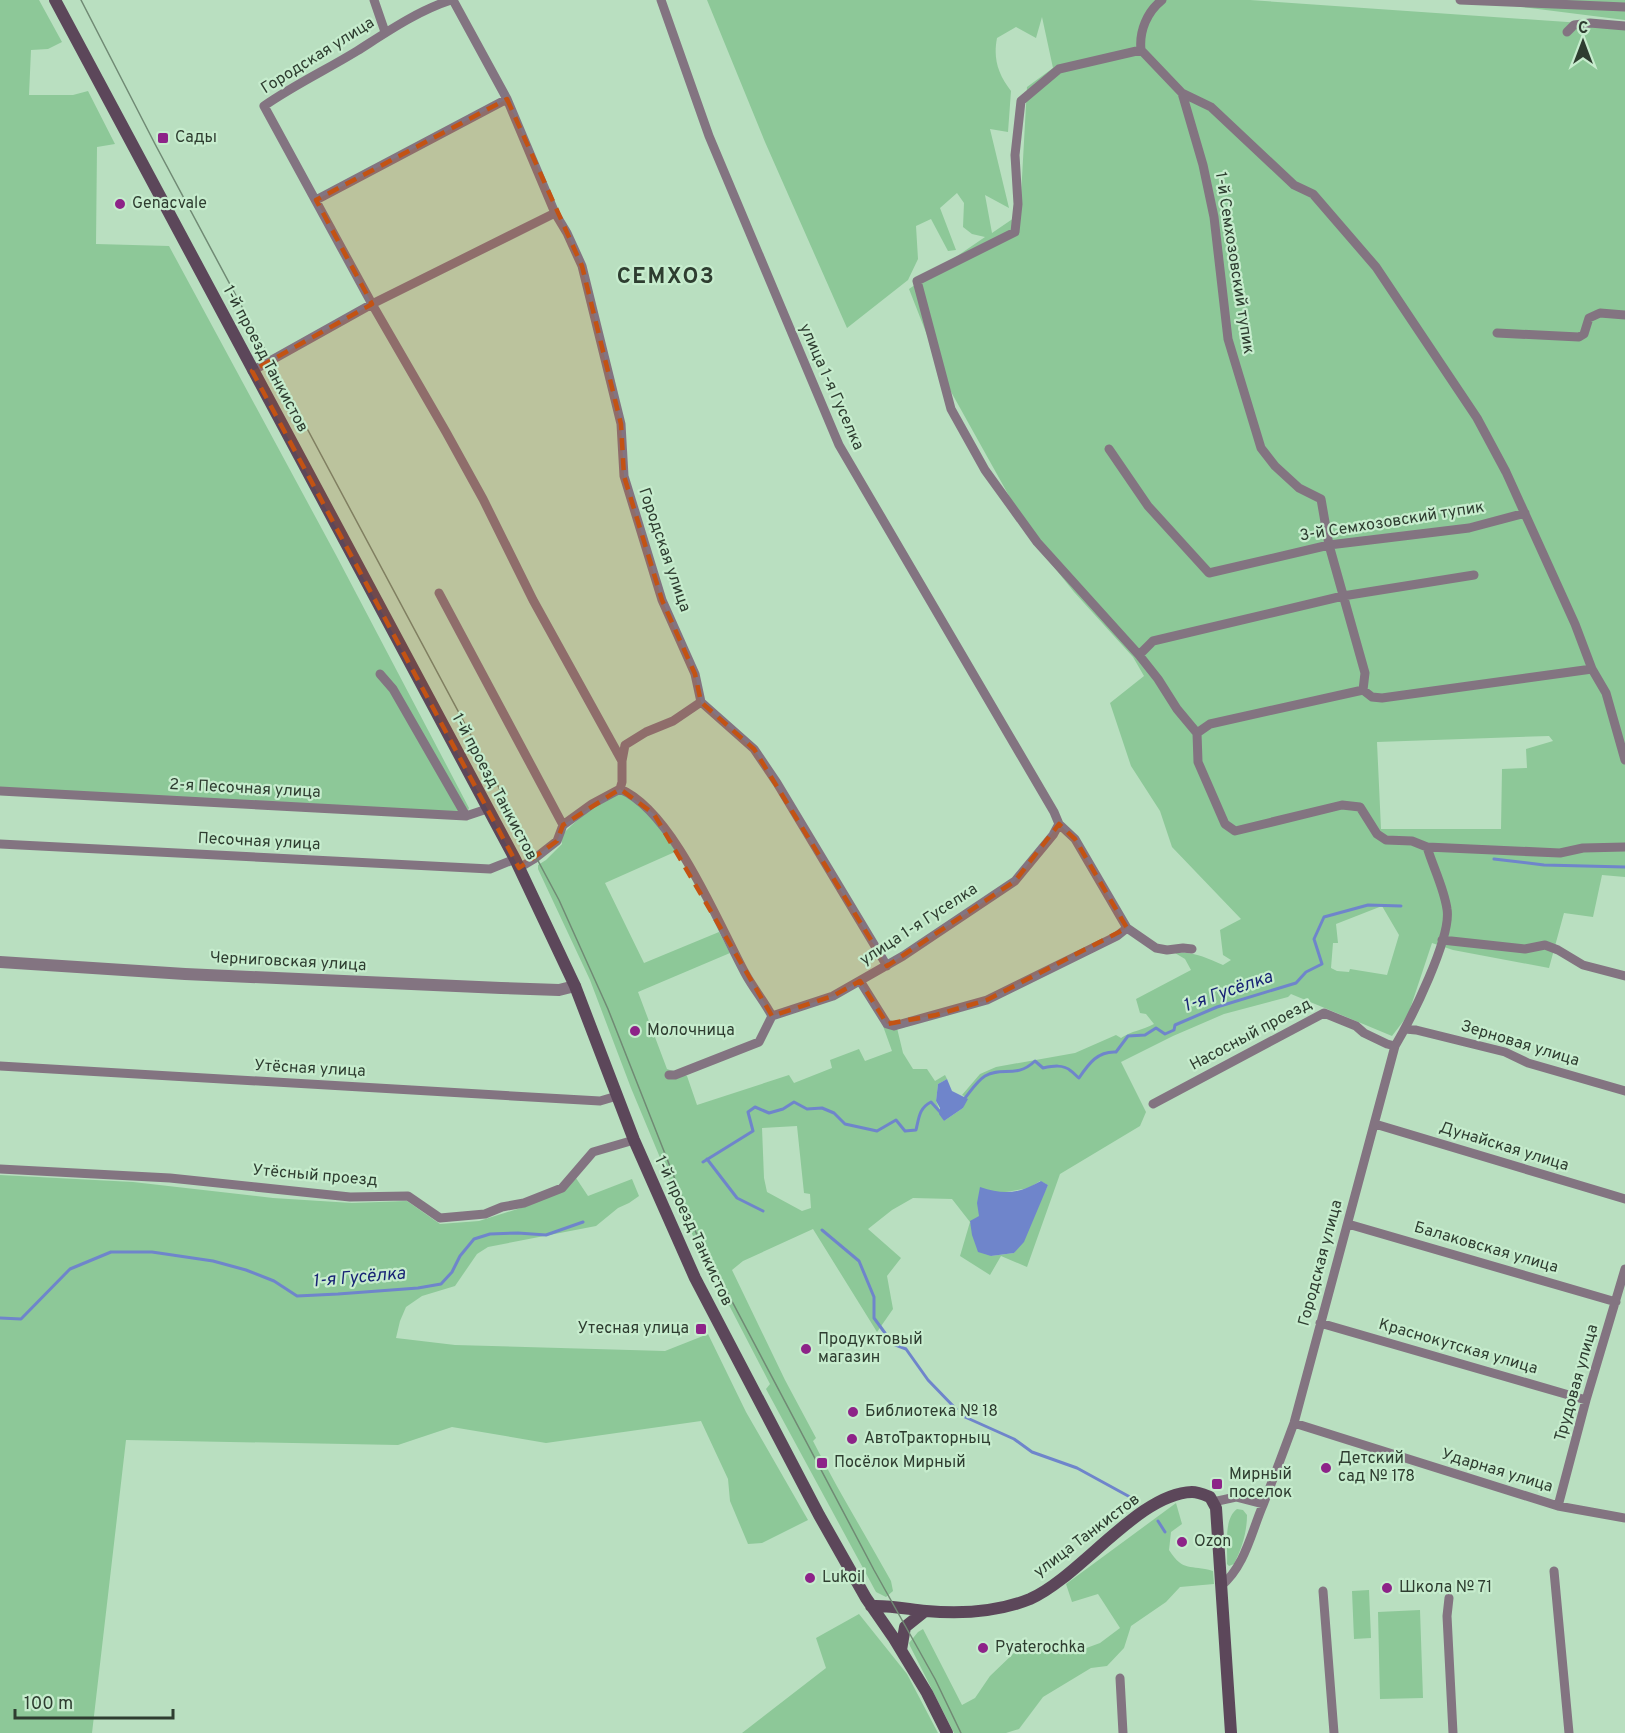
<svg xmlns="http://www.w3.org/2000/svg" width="1625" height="1733" viewBox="0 0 1625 1733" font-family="Overpass,sans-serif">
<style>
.green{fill:#8dc898;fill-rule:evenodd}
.water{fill:#6f85cb}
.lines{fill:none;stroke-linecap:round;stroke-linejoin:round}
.stream{stroke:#6f85cb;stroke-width:3}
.minor{stroke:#837481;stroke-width:9}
.tertiary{stroke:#837481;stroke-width:12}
.secondary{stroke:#5c475a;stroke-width:12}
.tram{stroke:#708a74;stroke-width:1.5}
.marked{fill:#c35313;fill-opacity:0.2;stroke:#c35313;stroke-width:4.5;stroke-dasharray:12 8;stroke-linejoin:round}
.poi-dot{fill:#8d2388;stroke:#c6eccd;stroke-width:2}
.labels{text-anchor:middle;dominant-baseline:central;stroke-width:4.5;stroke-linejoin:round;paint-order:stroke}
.street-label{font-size:16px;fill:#2e3d30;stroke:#c6eccd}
.poi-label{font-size:16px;fill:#2e3d30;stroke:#c6eccd;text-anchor:start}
.water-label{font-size:18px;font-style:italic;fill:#182375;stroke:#c6eccd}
.district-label{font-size:22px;font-weight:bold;letter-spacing:1.5px;fill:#2e3d30;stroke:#c6eccd}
</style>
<rect width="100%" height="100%" fill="#b9dfc0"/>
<path class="green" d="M0,0H39L62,42L48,49L31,50L29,95H73L88,91L115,144L97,147L96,244L169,246L336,555L469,808L467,814L0,788Z
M707,0H1250L1625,26V877L1602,875L1593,917L1564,913L1549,968L1453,950L1432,943L1408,1015L1392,1036L1291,994L1288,997L1224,1014L1173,1036L1121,1062L1146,1112L1140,1126L1060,1174L1027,1267L1001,1256L990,1275L960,1256L970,1222L952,1199L913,1198L892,1210L868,1229L901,1258L887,1276L893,1309L877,1332L813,1229L743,1261L732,1270L785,1380L816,1438L813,1441C837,1489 865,1534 891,1581L893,1591L886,1597L876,1592L766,1389L770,1384L691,1232L631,1088L590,980L538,869V865L546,860L562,844L561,836C575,822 606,790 627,795C644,799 667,837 677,851L605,883L644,963L719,932L730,953L638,992L667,1069L687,1076L697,1105L789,1075L794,1083L832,1068L830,1060L859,1049L865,1061L892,1051L883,1026L897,1028L903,1053L913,1069H927L935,1081L945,1075L947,1079L938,1084L936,1101L944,1121L963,1108L966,1097L962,1095L980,1074L996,1067L1075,1053L1116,1035L1121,1038C1131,1031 1143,1030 1154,1024L1146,1014L1140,1013L1136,999L1191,970L1185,959L1175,953C1193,951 1207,958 1223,965L1231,960L1223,955L1220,930L1241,919L1172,847L1160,811L1131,766L1110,703L1144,676L1133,657L1074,592L1037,546L945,381L909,289L985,237L972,234L963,227L964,203L957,193L940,208L956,250L948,251L931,219L916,226L918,259L908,280L847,328L765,142ZM1042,17L1053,68L1027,87L1020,214L992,233L985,195L1009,208L990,129L1008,132L1011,91C998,74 993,59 997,38L1016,27L1036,38ZM1549,736L1553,741L1526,749L1527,768L1502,769L1501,829H1381L1377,742ZM1382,906L1399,935L1387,975L1350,969L1349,972L1337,971L1331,968L1333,943H1338L1336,924ZM797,1126L804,1193L810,1194L811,1208L802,1211L767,1192L764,1178L762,1128ZM1040,1181L1048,1185L1014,1253L991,1256L970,1222L979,1217L1000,1193L1029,1188Z
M1460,0H1625V20L1475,1Z
M0,1175L133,1182L273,1198L352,1203L407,1201L440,1224L479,1221L524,1207L576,1178L588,1196L632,1179L639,1196L629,1203L618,1208L596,1226L488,1247L477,1254L455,1286L422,1296L406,1307L400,1321L396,1338L455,1345L665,1351L708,1334L746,1412L808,1520L762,1543L748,1544L730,1501L728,1479L701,1421L546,1443L452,1427L398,1445L126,1440L92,1733H0Z
M1176,1503L1182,1524L1171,1532L1169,1550C1184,1573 1190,1564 1213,1571L1214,1584L1180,1587L1166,1602L1131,1626L1124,1648L1107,1666L1091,1668L1043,1697L1019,1729L1006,1733H954L910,1646L909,1643L918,1632L923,1629L962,1705L975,1698L990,1676L1015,1652L1061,1648L1073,1653L1100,1643L1120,1628L1098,1594L1072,1602L1066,1584Z
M1237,1509L1243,1510L1247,1515C1247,1532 1242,1548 1234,1564L1229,1566L1227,1564C1228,1548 1223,1519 1237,1509Z
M1369,1590L1371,1638L1354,1639L1352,1591Z
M1420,1610L1423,1698L1380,1699L1378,1612Z
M859,1614L907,1674L938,1733H742L826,1668L816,1638Z"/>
<path class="water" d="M947,1079L952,1091L968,1099L963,1108L944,1121L939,1114L940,1108L936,1101L938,1084Z
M1041,1181L1048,1185L1024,1242L1014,1253L991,1256L978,1252L972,1235L970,1221L979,1216L977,1203L980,1187C1004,1195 1018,1194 1041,1181Z"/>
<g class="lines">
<path class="stream" d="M1494,859L1544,865L1625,867
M965,1098C970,1092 977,1081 985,1076C1002,1066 1016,1079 1035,1061L1043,1068C1053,1066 1063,1064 1071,1071C1074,1073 1076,1076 1079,1078C1089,1063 1098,1051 1116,1052L1128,1036L1145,1035L1156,1028L1165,1034L1174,1030L1175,1025L1217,1007L1296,983L1306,972L1322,964L1314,939L1324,917L1368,905L1401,906
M707,1159L737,1198L763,1211
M703,1162L753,1131L748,1112L755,1107L769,1113L783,1109L794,1102L807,1109L822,1108L834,1113L845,1124L877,1131L896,1120L905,1131L916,1130C919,1118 919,1108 931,1102L941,1113
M822,1230L859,1261L874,1297V1318L893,1344L906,1349L928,1380L956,1409
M0,1318L21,1319L70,1269L111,1252H152L213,1261L246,1270L274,1281L297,1296L338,1294L418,1288L441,1284L452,1272L460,1256L474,1239L490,1234L518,1233L546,1235L583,1222
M965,1417L1014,1439L1032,1452L1077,1468L1130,1497
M1158,1521L1165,1532"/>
<path class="minor" d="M374,0L385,32
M451,0C417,11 387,32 357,51C326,70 294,85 264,106L372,304L446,432L483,499L533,600L622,761V782L620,789
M453,0L507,99
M661,0L709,136L839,445L1054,812L1059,824L1075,839L1127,928L1156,948L1167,950L1183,948L1192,949
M1460,0L1625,7
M1567,32L1574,25L1590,23L1625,26
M1141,50L1059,69L1021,101L1015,155L1018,204L1015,232L917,281L951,409L985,470L1037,542L1139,655L1158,679L1177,709L1197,733L1198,762L1225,824L1235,831L1342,805L1360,807L1377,834L1386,840L1412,841L1427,847L1560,853L1583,848L1625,847
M1141,50L1182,93L1211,107L1294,185L1313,194L1376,267L1477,418L1506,472L1575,624L1592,669L1606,693L1625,760
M1141,50C1139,31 1147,12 1162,0
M1182,93L1203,165L1214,217L1228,339L1261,448L1275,466L1299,488L1321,499L1329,545L1365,673L1363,690
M316,200L507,99L555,213L567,233L582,266L621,424L624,476L662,600L695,674L701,702L754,749L777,783L887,966
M1497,333L1579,337L1584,334L1589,318L1600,313L1625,315
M252,371L372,304L555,213
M1109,449L1148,506L1209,573L1329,545L1469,528L1525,513
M439,593L563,825
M1139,655L1153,641L1343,596L1474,575
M380,674L393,689L466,816
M1197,733L1210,724L1363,690L1372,697L1382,698L1592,669
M622,761L625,745L646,732L673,721L701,702
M0,791L466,816L487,809
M0,844L490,869L515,859
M519,868L534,859L557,841L563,825L592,804L620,789C673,811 718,923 745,973C753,988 764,1001 772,1016L759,1042L675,1075H669
M1442,940L1525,949L1545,945L1558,950L1583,965L1625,976
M860,981L887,1024L894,1026L987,1000L1117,936L1127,928
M772,1016L833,996L903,956L1015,881L1053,835L1059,824
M1405,1029L1416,1030L1505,1052L1528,1063L1625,1091
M0,1066L600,1101L617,1096
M1153,1104L1324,1013L1356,1026L1364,1033L1387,1044L1395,1046
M1375,1124L1625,1199
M0,1169L170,1178L350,1197L408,1196L440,1218L485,1214L502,1207L524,1203L562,1188L593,1152L634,1140
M1348,1224L1616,1302
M1320,1323L1586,1400
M1294,1423L1558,1506L1625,1518
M1213,1502L1236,1497L1263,1504
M1558,1506L1586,1400L1625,1269
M1554,1571L1569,1733
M1221,1586C1245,1566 1251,1533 1263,1505C1274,1477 1284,1450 1294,1423L1395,1046C1411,1019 1452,937 1447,909C1444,888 1433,867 1427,847
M1323,1591L1334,1733
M1449,1598L1447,1616L1453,1733
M1120,1678L1123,1733"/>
<path class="tertiary" d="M0,962L185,974L501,988L559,990L575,986"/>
<path class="secondary" d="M55,0L515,859L575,986L634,1140L695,1278L819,1515L866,1598L893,1637L927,1693L947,1733
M871,1606C890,1605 907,1609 926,1611C960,1614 998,1612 1030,1599C1080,1577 1139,1493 1192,1492C1198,1492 1205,1495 1210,1497L1216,1508L1231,1733
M901,1650L905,1627L925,1611"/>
<path class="tram" d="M81,0L155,144L559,900L608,1009L697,1235L874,1570L935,1679L961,1733"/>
</g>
<path class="marked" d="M507,99L582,266L621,424L624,476L662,600L695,674L701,702L754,749L887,966L1015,881L1059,824L1075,839L1127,928L987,1000L936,1015L887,1024L860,981L833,996L772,1016L654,814L620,789L563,825L557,841L519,868L252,371L372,304L316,200Z"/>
<g class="poi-dot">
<rect x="157" y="132" width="12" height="12" rx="3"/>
<circle cx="120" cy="204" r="6"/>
<circle cx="635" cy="1031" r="6"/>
<rect x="695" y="1323" width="12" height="12" rx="3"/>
<circle cx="806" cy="1349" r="6"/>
<circle cx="853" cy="1412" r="6"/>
<circle cx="852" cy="1439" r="6"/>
<rect x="816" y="1457" width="12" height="12" rx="3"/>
<circle cx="1326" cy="1468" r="6"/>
<rect x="1211" y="1478" width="12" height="12" rx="3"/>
<circle cx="1182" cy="1542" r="6"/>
<circle cx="810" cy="1578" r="6"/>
<circle cx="1387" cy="1588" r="6"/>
<circle cx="983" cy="1648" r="6"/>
</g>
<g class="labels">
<g class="street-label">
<text transform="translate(318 56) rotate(-32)">Городская улица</text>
<text transform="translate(1234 263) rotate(81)">1-й Семхозовский тупик</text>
<text transform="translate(265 359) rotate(62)">1-й проезд Танкистов</text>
<text transform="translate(831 387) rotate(66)">улица 1-я Гуселка</text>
<text transform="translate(1392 522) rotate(-9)">3-й Семхозовский тупик</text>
<text transform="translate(664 550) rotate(71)">Городская улица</text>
<text transform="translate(494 787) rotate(62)">1-й проезд Танкистов</text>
<text transform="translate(245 789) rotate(3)">2-я Песочная улица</text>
<text transform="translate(259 842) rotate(3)">Песочная улица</text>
<text transform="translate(919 925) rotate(-33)">улица 1-я Гуселка</text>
<text transform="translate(288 962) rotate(3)">Черниговская улица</text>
<text transform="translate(1251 1035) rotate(-28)">Насосный проезд</text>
<text transform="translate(1520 1044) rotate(17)">Зерновая улица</text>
<text transform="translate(310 1069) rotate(3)">Утёсная улица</text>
<text transform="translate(1504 1147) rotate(17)">Дунайская улица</text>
<text transform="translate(315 1176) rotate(5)">Утёсный проезд</text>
<text transform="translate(693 1231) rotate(65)">1-й проезд Танкистов</text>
<text transform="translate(1486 1248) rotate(16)">Балаковская улица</text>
<text transform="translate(1321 1263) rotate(-75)">Городская улица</text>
<text transform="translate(1458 1347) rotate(16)">Краснокутская улица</text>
<text transform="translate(1577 1383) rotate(-74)">Трудовая улица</text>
<text transform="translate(1497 1471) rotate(17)">Ударная улица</text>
<text transform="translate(1087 1536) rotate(-37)">улица Танкистов</text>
</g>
<g class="poi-label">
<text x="175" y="138">Сады</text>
<text x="132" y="204">Genacvale</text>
<text x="647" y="1031">Молочница</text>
<text x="689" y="1329" text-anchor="end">Утесная улица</text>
<text x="818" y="1340">Продуктовый<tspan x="818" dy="18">магазин</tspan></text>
<text x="865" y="1412">Библиотека № 18</text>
<text x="864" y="1439">АвтоТракторныц</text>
<text x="1338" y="1459">Детский<tspan x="1338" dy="18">сад № 178</tspan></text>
<text x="834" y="1463">Посёлок Мирный</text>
<text x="1229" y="1475">Мирный<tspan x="1229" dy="18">поселок</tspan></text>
<text x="1194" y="1542">Ozon</text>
<text x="822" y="1578">Lukoil</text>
<text x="1399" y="1588">Школа № 71</text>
<text x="995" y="1648">Pyaterochka</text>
</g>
<g class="water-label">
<text transform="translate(1228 992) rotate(-19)">1-я Гусёлка</text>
<text transform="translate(359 1278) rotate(-5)">1-я Гусёлка</text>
</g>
<g class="district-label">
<text x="666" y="277">СЕМХОЗ</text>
</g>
</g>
<g transform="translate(1583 42)" stroke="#c6eccd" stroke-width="4.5" paint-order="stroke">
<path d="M0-4.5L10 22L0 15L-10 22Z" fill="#2e3d30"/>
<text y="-9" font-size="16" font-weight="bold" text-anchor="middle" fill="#2e3d30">С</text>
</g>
<path d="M15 1709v9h158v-9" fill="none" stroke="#2e3d30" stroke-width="3"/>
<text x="24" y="1709" font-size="18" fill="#2e3d30" stroke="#c6eccd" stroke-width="4.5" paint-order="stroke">100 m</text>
</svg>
